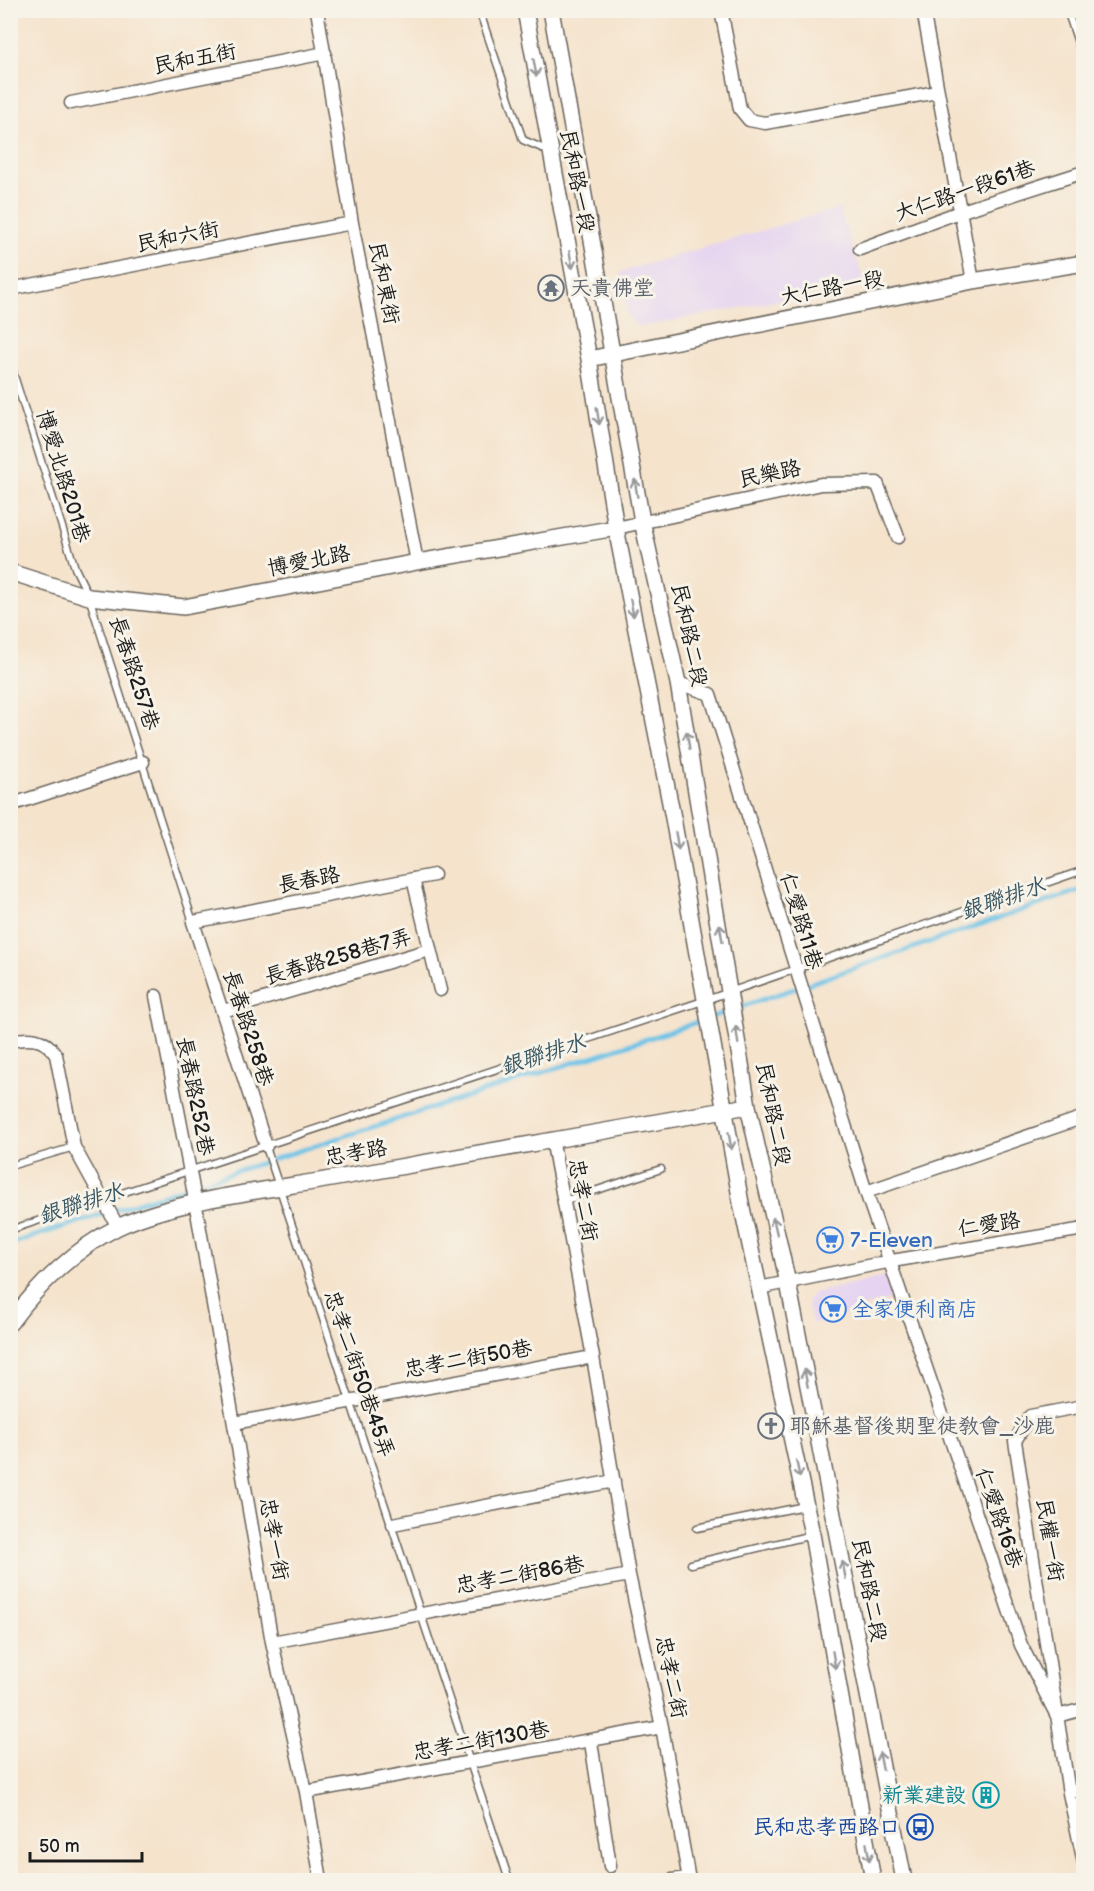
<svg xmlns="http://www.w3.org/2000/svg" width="1094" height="1891" viewBox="0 0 1094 1891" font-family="'Balsamiq Sans','LXGW WenKai TC',sans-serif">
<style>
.built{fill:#e5d3f1}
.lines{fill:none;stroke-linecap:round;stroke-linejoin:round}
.stream{stroke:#6ac2e7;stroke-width:4.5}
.service-casing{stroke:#68625a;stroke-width:9}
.minor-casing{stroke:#68625a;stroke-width:15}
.tertiary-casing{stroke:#68625a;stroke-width:18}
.service{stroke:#fff;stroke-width:6}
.minor{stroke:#fff;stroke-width:12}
.tertiary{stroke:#fff;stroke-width:15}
.oneway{stroke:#999}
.labels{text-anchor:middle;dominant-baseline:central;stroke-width:6;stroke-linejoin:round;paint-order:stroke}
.street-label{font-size:21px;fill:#1c1c1c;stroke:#f7f3e8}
.worship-label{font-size:21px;fill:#5b616d;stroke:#f7f3e8;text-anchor:start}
.shop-label{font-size:21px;fill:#366cbe;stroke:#f7f3e8;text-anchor:start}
.culture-label{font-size:21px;fill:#0d838f;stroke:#f7f3e8;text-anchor:end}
.transit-label{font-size:21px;fill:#164399;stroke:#f7f3e8;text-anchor:end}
.water-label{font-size:22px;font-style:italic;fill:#375663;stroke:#f7f3e8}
</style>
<rect width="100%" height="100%" fill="#f7f3e8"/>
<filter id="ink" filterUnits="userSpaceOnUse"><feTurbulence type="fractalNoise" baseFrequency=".0167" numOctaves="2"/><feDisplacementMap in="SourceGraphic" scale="12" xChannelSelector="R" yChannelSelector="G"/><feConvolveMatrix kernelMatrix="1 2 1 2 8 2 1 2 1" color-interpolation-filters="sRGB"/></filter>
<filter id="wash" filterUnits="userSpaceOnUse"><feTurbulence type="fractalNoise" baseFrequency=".008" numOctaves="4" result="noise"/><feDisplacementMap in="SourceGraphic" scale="24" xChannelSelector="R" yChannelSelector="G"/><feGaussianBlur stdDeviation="1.35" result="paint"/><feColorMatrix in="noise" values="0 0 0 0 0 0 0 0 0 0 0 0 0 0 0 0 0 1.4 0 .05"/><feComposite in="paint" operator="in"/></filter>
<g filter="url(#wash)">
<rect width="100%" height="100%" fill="#f5e3cc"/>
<path class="built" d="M839,208L865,284L640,327L632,322L627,313L620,272Z
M886,1276L894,1298L813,1324L807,1301L813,1293Z"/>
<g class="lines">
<path class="stream" d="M10,1244L668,1032L1084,889"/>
</g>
</g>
<g filter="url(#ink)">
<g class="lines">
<g class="service-casing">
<path id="service" d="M479,10L523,140L549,151
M1067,10L1084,60
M10,363L75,568L89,597L193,922
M266,1147L509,1880
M10,1166L74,1147
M564,1201L661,1169
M10,1230L706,1000L1084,870
M697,1528L805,1506
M691,1564L812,1535"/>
</g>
<g class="minor-casing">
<path id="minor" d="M317,10L352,223L417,562
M721,10L740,109L749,120L765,123L937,92
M923,10L973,281
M71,103L325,53
M860,249L962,211L1084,172
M10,289L352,223
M616,528L821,484L877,483L898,537
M678,683L710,694L866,1192L1021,1645L1057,1716L1084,1709
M10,805L143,762
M413,879L440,990
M156,996L190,1172L272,1642L306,1792L321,1880
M223,1011L429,950
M10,1041C29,1037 45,1037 56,1055L74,1147L118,1227
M552,1139L593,1357L629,1575L662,1727L689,1880
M266,1146L193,922L434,875
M866,1192L1084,1117
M759,1288L892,1261L1084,1229
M1084,1406L1030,1416L1015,1441L1069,1793L1084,1863
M234,1423L593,1357
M393,1524L614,1481
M272,1642L629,1575
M591,1742L610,1866
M306,1792L662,1727
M1069,1793L1084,1789
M672,1880L688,1878"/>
</g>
<g class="tertiary-casing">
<path id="tertiary" d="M525,10L589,359L616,528L673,818L741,1203L812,1534L873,1880
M551,10L642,521L678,683L748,1106L788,1283L904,1880
M589,359L973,281L1084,263
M10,572L89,597L184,607L417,562L616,528
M10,1323C38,1285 76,1248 118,1227C175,1200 268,1190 331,1179C470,1154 609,1131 748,1106"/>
</g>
<use href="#service" class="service"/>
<use href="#minor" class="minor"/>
<use href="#tertiary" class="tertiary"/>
</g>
<defs><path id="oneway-shaft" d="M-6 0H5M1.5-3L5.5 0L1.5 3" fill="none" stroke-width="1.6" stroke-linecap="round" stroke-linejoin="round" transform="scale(1.5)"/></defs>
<g class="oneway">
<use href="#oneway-shaft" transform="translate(535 68) rotate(80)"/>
<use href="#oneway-shaft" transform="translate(571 260) rotate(79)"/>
<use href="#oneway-shaft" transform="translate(598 416) rotate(81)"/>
<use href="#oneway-shaft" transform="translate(636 488) rotate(-99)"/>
<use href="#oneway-shaft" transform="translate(632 608) rotate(79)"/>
<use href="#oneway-shaft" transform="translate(688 740) rotate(-100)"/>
<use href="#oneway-shaft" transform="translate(677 841) rotate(80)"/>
<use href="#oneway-shaft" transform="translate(721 933) rotate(-100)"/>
<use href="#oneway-shaft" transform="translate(737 1035) rotate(-98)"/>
<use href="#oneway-shaft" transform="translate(730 1141) rotate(80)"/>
<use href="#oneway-shaft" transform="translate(775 1226) rotate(-103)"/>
<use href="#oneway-shaft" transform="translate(806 1378) rotate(-101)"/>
<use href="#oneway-shaft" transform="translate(798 1469) rotate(78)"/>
<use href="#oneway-shaft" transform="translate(844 1570) rotate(-101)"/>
<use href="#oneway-shaft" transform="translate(834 1660) rotate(80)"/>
<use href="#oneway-shaft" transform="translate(881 1761) rotate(-101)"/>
<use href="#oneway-shaft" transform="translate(868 1852) rotate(80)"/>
</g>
</g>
<defs>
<g id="temple-ring" transform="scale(1.35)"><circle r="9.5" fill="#f7f3e8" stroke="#6b7280" stroke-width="1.5"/><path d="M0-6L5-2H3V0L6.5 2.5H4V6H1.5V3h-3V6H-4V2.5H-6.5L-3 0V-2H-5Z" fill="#6b7280"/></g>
<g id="supermarket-ring" transform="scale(1.35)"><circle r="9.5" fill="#f7f3e8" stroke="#3f7fe0" stroke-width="1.5"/><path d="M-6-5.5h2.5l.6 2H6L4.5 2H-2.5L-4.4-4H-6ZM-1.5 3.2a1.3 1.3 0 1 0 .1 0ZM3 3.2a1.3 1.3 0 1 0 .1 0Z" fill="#3f7fe0"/></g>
<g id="church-ring" transform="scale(1.35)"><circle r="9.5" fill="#f7f3e8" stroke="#6b7280" stroke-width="1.5"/><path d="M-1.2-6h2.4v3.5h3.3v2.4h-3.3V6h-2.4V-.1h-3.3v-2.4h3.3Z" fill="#6b7280"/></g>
<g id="building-ring" transform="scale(1.35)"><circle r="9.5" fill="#f7f3e8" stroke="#0f9aa8" stroke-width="1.5"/><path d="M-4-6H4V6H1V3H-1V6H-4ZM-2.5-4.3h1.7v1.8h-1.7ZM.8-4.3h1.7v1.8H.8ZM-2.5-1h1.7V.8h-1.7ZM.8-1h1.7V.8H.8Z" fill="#0f9aa8"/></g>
<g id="bus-ring" transform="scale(1.35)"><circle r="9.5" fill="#f7f3e8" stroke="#1a4fb4" stroke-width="1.5"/><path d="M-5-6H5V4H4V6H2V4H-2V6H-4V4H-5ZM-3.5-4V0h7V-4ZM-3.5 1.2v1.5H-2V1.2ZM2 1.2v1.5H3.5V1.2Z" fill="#1a4fb4"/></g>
</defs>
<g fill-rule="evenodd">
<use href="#temple-ring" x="551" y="288"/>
<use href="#supermarket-ring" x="830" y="1240"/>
<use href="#supermarket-ring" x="833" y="1309"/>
<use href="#church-ring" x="771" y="1426"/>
<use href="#building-ring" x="986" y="1795"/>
<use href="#bus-ring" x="920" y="1827"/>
</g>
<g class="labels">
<g class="street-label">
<text transform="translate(195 59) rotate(-11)">民和五街</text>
<text transform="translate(577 181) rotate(79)">民和路一段</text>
<text transform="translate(965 191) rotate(-19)">大仁路一段61巷</text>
<text transform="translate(178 237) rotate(-11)">民和六街</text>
<text transform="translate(384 283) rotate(79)">民和東街</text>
<text transform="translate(832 288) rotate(-11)">大仁路一段</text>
<text transform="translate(770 474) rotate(-12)">民樂路</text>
<text transform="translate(63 476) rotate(73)">博愛北路201巷</text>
<text transform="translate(309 561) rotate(-11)">博愛北路</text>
<text transform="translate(689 635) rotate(78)">民和路二段</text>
<text transform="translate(134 673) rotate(72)">長春路257巷</text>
<text transform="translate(309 880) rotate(-11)">長春路</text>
<text transform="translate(801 921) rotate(73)">仁愛路11巷</text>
<text transform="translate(338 957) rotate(-16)">長春路258巷7弄</text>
<text transform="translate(248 1028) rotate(72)">長春路258巷</text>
<text transform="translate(195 1096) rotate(79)">長春路252巷</text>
<text transform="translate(773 1114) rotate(79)">民和路二段</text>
<text transform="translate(356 1153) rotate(-10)">忠孝路</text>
<text transform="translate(583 1200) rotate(80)">忠孝二街</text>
<text transform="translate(989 1225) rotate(-9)">仁愛路</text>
<text transform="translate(468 1359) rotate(-10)">忠孝二街50巷</text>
<text transform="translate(359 1374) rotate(71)">忠孝二街50巷45弄</text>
<text transform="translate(999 1518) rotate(71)">仁愛路16巷</text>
<text transform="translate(274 1539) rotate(80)">忠孝一街</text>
<text transform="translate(1050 1540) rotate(81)">民權一街</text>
<text transform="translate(520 1575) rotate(-10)">忠孝二街86巷</text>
<text transform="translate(869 1590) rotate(79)">民和路二段</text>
<text transform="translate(671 1677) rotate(78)">忠孝二街</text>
<text transform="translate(481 1741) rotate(-10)">忠孝二街130巷</text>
</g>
<g class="worship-label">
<text x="570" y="288">天貴佛堂</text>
<text x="790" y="1426">耶穌基督後期聖徒教會_沙鹿</text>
</g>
<g class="shop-label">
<text x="850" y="1240">7-Eleven</text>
<text x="852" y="1309">全家便利商店</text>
</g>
<g class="culture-label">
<text x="966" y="1795">新業建設</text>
</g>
<g class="transit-label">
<text x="900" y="1827">民和忠孝西路口</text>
</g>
<g class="water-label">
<text transform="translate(1003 899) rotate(-19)">銀聯排水</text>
<text transform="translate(543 1055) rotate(-18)">銀聯排水</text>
<text transform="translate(81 1204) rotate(-18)">銀聯排水</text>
</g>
</g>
<rect width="1094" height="1891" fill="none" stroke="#f7f3e8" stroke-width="36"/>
<path d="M30 1852v9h112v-9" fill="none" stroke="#1c1c1c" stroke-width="3"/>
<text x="39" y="1852" font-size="18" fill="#1c1c1c" stroke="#f7f3e8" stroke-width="4.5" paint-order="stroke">50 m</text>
</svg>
